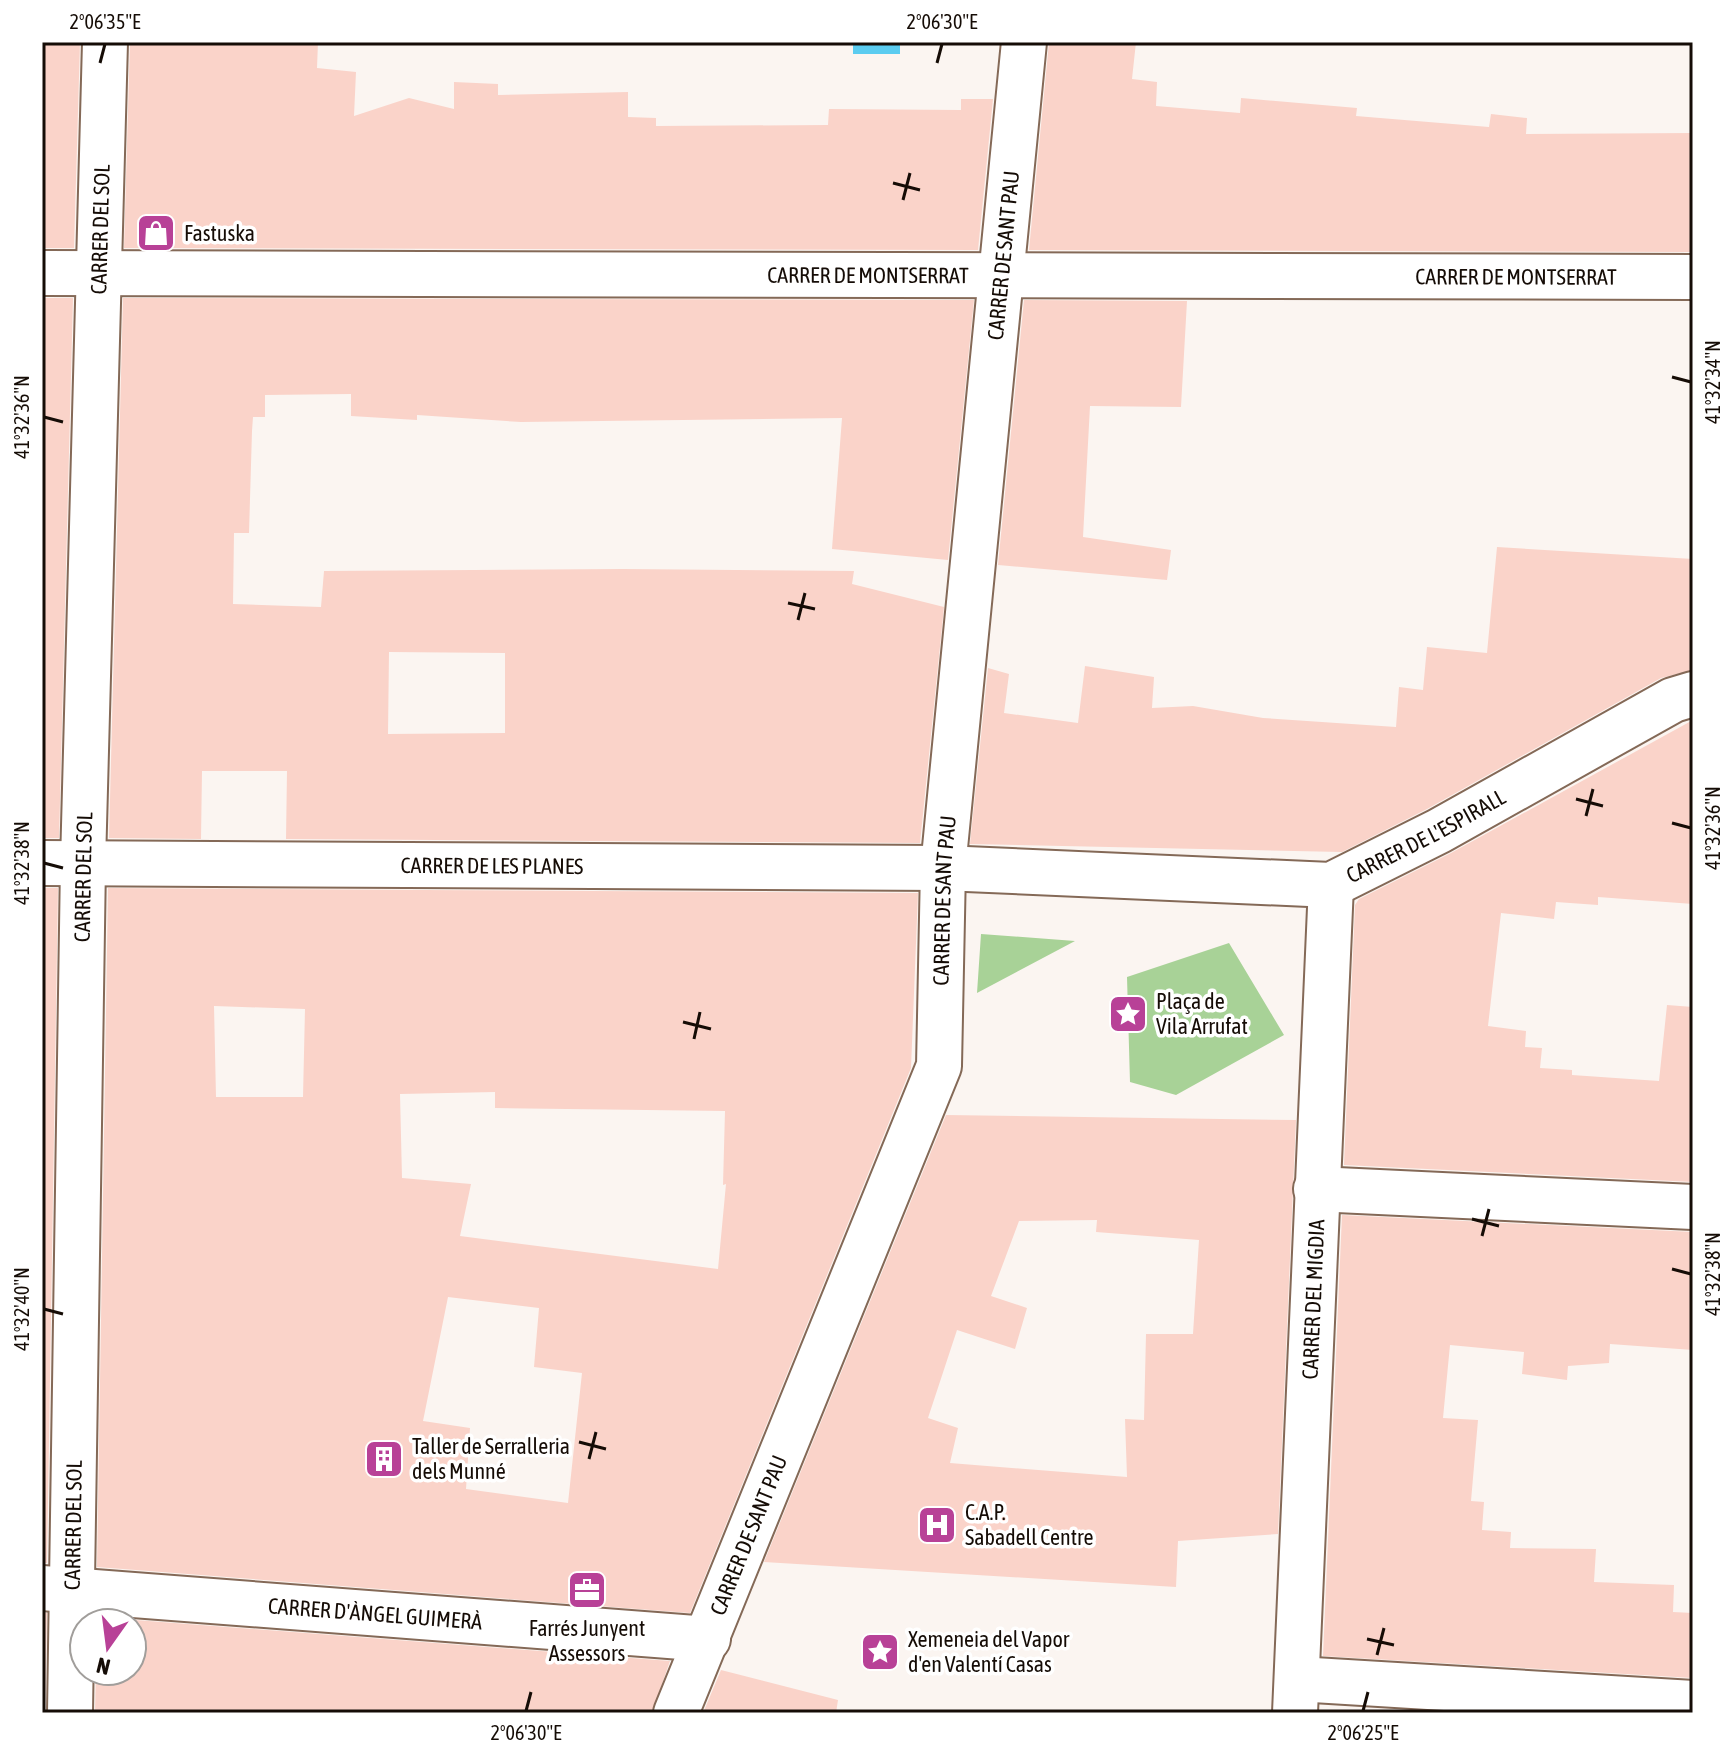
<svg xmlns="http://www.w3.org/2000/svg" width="1735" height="1755" viewBox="0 0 1735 1755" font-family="'Asap Condensed',sans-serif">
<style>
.green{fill:#a8d297}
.water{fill:#5bccf0}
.building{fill:#fad3c9;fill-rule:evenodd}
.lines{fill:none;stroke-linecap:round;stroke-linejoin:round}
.minor-casing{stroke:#846957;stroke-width:48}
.minor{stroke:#fff;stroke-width:44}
.ticks{fill:none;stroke:#150c06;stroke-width:3}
.labels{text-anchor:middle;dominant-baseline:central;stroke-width:7;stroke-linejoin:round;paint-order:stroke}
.street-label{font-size:22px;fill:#150c06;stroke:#fff}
.poi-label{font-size:22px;fill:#150c06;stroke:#fff;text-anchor:start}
.neatline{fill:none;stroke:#150c06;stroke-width:3}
.ticks-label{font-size:20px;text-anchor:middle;fill:#150c06}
</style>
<rect width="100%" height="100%" fill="#fbf5f1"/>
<path class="green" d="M981,934L1075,941L977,993Z
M1229,943L1284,1035L1176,1095L1130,1082L1127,977Z"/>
<path class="water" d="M853,42H900V54H853Z"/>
<path class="building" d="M42,42H80L74,248H42Z
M130,42H318L317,68L356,72L354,116L409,98L454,109V82L498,84V95L628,92V117L656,118V126L828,125L829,109L961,110V99H993L978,250L124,248Z
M1049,42H1136L1132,79L1157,82L1156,106L1240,113L1241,98L1357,108L1356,116L1489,127L1491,114L1527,118L1526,134L1693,133V252L1029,250Z
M42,298H73L59,838H42Z
M123,298L974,300L948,560L832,549L842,418L521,422L417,415V420L351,416V394L265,395V417H253L252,431L249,533H234L233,604L321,607L324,571L623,569L854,571L852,584L944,607L920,843L286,839L287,771H202L201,839L109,838ZM389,652L505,653V733L388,734Z
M1024,300L1187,301L1181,407L1090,406L1083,537L1171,550L1167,580L998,565Z
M1497,547L1693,559V670L1661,678L1427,809L1342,852L970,844L988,668L1009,674L1004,713L1078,723L1085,666L1154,677L1152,708L1193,706L1263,718L1396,727L1399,687L1423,690L1427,647L1487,653Z
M1693,720V904L1598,897V905L1556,902L1554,919L1501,913L1488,1026L1526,1031L1525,1047L1542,1048L1540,1068L1572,1070V1075L1659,1081L1667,1005L1693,1007V1182L1344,1165L1355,905L1359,899L1451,853Z
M42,888H58L47,1563H42Z
M108,888L918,893L911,1068L690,1613L97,1567ZM214,1006L305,1009L303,1097H216ZM495,1092V1108L725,1111L723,1185L726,1184L718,1269L460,1236L471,1184L402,1178L400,1094ZM448,1297L539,1308L534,1367L582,1373L568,1503L466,1489L470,1428L423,1421Z
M946,1115L1296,1120L1278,1534L1178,1541L1176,1587L764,1562ZM1097,1220L1096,1232L1199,1240L1193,1334H1146L1144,1420L1125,1419L1127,1477L950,1463L958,1428L928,1418L957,1330L1015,1349L1027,1308L991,1296L1019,1221Z
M1342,1215L1693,1232V1350L1610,1344L1609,1363L1568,1366L1567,1380L1522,1374L1524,1352L1450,1345L1443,1418L1478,1420L1471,1501L1484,1502L1482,1530L1511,1532L1510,1548L1596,1549L1594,1582L1674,1585L1673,1612L1693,1613V1678L1323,1656Z
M42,1613H47L45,1713H42Z
M96,1617L670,1661L652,1713H95L96,1671H132V1623H96Z
M721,1670L838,1700L836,1713H703Z"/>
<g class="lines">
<g class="minor-casing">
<g id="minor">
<path id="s1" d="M42,273L1693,277"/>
<path id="s2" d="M42,863L943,868L1331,885L1439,831L1673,700L1693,694"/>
<path d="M1316,1189L1693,1207"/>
<path id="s3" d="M42,1588L708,1639"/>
<path d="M1297,1679L1693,1703"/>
<path id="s4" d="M70,1713L83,863L105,42"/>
<path id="s5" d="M676,1713L939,1066L943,868L1024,42"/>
<path id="s6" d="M1295,1713L1331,885"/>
</g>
</g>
<use href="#minor" class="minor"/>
</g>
<path class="ticks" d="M100,63L105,44M937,63L942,44M893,183L920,190M903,200L910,173M1672,377L1691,382M44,417L63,422M788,603L815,609M798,620L805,593M1576,799L1603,806M1586,816L1593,789M1672,823L1691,828M44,863L63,868M683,1022L711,1029M694,1039L700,1012M1472,1219L1499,1226M1482,1236L1489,1209M1672,1269L1691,1274M44,1309L63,1314M579,1442L606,1449M589,1459L596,1432M1367,1639L1394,1645M1377,1655L1384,1628M526,1711L531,1692M1363,1711L1368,1692"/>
<defs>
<g id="shop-square" transform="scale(2)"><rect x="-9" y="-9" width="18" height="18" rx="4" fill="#b84197" stroke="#fff"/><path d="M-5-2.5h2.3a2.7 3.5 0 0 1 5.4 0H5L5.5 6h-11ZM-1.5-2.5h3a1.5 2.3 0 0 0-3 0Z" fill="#fff"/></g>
<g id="sight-square" transform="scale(2)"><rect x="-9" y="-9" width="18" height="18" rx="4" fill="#b84197" stroke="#fff"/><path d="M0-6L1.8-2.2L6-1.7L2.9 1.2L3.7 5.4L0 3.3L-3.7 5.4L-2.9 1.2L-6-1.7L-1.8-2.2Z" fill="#fff"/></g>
<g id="building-square" transform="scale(2)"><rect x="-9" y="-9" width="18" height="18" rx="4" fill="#b84197" stroke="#fff"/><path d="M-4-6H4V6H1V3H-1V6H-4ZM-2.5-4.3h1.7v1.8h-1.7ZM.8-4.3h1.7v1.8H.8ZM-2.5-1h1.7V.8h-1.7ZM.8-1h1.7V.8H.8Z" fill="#fff"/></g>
<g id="hospital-square" transform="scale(2)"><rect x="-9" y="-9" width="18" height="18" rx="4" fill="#b84197" stroke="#fff"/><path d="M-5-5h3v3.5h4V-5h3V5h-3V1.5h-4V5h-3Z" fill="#fff"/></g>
<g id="office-square" transform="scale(2)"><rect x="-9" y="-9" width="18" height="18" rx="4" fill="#b84197" stroke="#fff"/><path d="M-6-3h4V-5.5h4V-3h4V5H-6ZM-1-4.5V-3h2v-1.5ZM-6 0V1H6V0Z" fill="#fff"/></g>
</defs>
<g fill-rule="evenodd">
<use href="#shop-square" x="156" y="233"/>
<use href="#sight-square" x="1128" y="1014"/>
<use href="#building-square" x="384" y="1459"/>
<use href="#hospital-square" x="937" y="1525"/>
<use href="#office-square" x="587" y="1590"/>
<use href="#sight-square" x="880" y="1652"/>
</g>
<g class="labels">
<g class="street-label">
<text stroke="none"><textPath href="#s4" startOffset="1484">CARRER DEL SOL</textPath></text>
<text stroke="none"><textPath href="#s5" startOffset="1512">CARRER DE SANT PAU</textPath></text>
<text stroke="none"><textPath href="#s1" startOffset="826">CARRER DE MONTSERRAT</textPath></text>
<text stroke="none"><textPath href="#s1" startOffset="1474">CARRER DE MONTSERRAT</textPath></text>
<text stroke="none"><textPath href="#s2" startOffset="1396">CARRER DE L'ESPIRALL</textPath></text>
<text stroke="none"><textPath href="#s2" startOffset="450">CARRER DE LES PLANES</textPath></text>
<text stroke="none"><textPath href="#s4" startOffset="836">CARRER DEL SOL</textPath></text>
<text stroke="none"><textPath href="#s5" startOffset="864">CARRER DE SANT PAU</textPath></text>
<text stroke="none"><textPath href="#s6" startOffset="414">CARRER DEL MIGDIA</textPath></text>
<text stroke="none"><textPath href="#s4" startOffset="188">CARRER DEL SOL</textPath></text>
<text stroke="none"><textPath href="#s5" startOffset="192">CARRER DE SANT PAU</textPath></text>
<text stroke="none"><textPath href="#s3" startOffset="334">CARRER D'ÀNGEL GUIMERÀ</textPath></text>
</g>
<g class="poi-label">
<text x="184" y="233">Fastuska</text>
<text x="1156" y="1001">Plaça de<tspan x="1156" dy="25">Vila Arrufat</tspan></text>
<text x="412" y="1446">Taller de Serralleria<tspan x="412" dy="25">dels Munné</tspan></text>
<text x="965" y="1512">C.A.P.<tspan x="965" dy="25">Sabadell Centre</tspan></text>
<text x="587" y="1628" text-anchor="middle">Farrés Junyent<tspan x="587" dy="25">Assessors</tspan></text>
<text x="908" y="1639">Xemeneia del Vapor<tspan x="908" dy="25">d'en Valentí Casas</tspan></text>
</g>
</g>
<rect width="1735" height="1755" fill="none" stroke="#ffffff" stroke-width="88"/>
<g transform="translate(108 1647) rotate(194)"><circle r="38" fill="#ffffff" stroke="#a19e9b" stroke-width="2"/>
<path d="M0-6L14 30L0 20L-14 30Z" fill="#b84197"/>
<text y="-12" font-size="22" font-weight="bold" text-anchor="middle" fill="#150c06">N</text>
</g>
<rect x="44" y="44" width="1647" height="1667" class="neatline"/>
<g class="ticks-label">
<text x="105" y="29">2°06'35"E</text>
<text x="942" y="29">2°06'30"E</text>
<text transform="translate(1713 382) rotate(-90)" y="7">41°32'34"N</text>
<text transform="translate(22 417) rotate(-90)" y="7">41°32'36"N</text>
<text transform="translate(1713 828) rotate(-90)" y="7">41°32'36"N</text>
<text transform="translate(22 863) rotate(-90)" y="7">41°32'38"N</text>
<text transform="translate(1713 1274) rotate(-90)" y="7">41°32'38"N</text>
<text transform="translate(22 1309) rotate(-90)" y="7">41°32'40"N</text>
<text x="526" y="1740">2°06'30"E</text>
<text x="1363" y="1740">2°06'25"E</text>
</g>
</svg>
